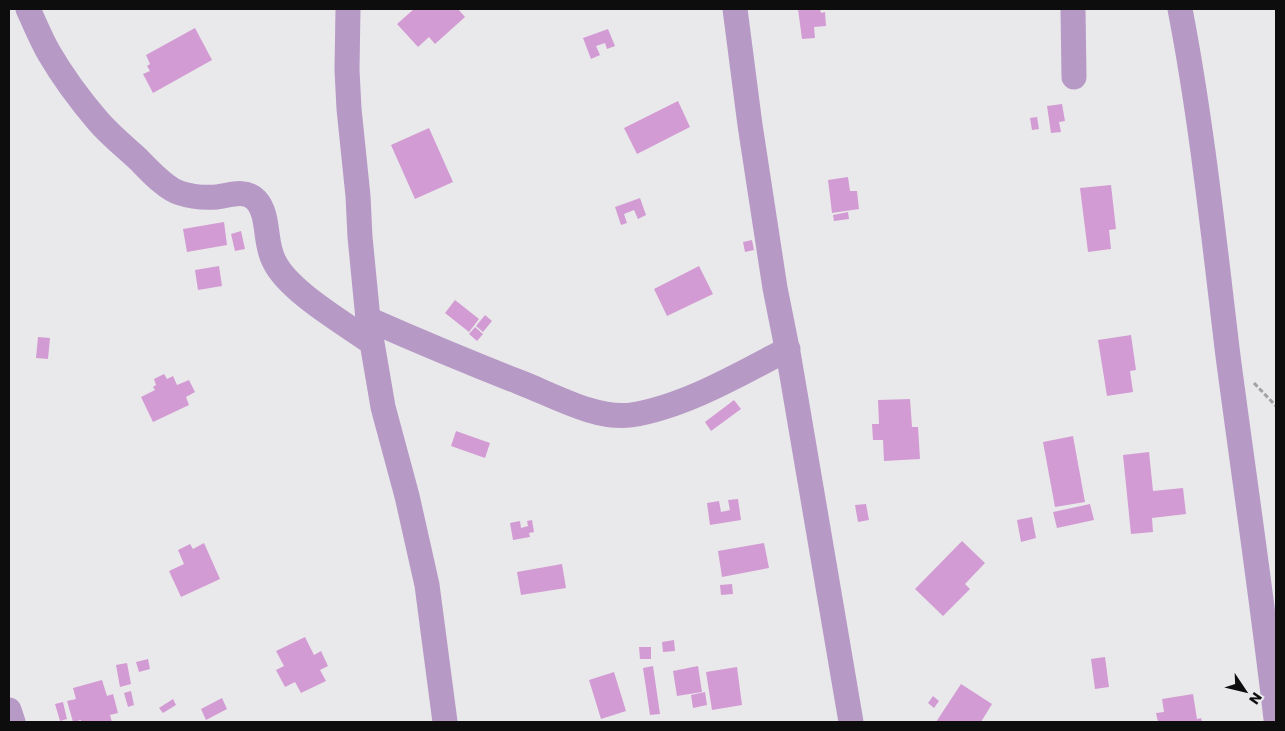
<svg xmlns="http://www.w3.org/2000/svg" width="1285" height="731" viewBox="0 0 1285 731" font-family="Poppins,sans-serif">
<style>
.building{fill:#d39bd3}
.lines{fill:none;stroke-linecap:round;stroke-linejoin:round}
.path{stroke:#a2a2a4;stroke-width:3;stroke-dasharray:5 2.5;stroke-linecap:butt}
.minor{stroke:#b799c6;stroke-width:25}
</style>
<rect width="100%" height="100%" fill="#e9e9eb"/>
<path class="building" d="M414,9H458L465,17L435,44L429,37L418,47L397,24Z
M798,9H820L821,13L825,12L826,26L814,27L815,38L802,39Z
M195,28L212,60L153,93L143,74L150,71L147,66L150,64L146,55Z
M608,29L615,46L607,49L605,43L596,46L600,55L591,59L583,38Z
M678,101L690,127L637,154L624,128Z
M1062,104L1065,121L1059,122L1061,132L1051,133L1047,106Z
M1037,117L1039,129L1032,130L1030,118Z
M429,128L453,182L415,199L391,145Z
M848,177L850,191H857L859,209L832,213L828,180Z
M1111,185L1116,229L1109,230L1111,249L1088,252L1080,188Z
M640,198L646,215L638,219L634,210L624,214L627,223L621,225L615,207Z
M848,212L849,219L834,221L833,215Z
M224,222L227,245L187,252L183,229Z
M241,231L245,249L235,251L231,234Z
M752,240L754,250L745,252L743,242Z
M219,266L222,286L198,290L195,270Z
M699,266L713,294L667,316L654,289Z
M455,300L479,319L469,332L445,313Z
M485,315L492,321L483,332L476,326Z
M475,327L483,334L477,341L469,334Z
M1131,335L1136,370L1130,371L1133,392L1107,396L1098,340Z
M38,337L50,338L48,359L36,358Z
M164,374L167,379L173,376L177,385L189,380L195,392L186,397L189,405L153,422L141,397L155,390L153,387L156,385L154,379Z
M910,399L912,427H918L920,459L884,461L883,440H873L872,424H879L878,400Z
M734,400L741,409L711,431L705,422Z
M456,431L490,443L485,458L451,446Z
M1073,436L1085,502L1055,507L1043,442Z
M1149,452L1153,491L1183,488L1186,514L1152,518L1153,532L1131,534L1123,455Z
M738,499L741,520L710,525L707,503L719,501L721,512L730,510L728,500Z
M866,504L869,520L858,522L855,505Z
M1090,504L1094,520L1057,528L1053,512Z
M1032,517L1036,538L1021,542L1017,520Z
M532,520L534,532L529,533L530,537L513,540L510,523L520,521L521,528L528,526L527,521Z
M962,541L985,563L965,584L970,589L943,616L915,589Z
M204,543L220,579L181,597L169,571L184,564L178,550L190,544L193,549Z
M764,543L769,568L722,577L718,551Z
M562,564L566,588L521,595L517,572Z
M732,584L733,594L721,595L720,585Z
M305,637L314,655L321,651L328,666L320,670L326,681L301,693L295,682L285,687L276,670L284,666L276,651Z
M674,640L675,651L663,652L662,642Z
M639,647H651V659H640Z
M1105,657L1109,687L1095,689L1091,659Z
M148,659L150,669L139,672L136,662Z
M127,663L131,684L120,687L116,665Z
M653,666L660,714L650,715L643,668Z
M698,666L702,692L677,696L673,671Z
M737,667L742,705L712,710L706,672Z
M614,672L626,711L601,719L589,680Z
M102,680L107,696L113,694L118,713L110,715L112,722H81V720L73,722L67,701L76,699L73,688Z
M961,684L992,704L981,722H936Z
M131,691L134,705L128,707L124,693Z
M705,692L707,705L693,708L691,695Z
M1193,694L1197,719L1201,718L1202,722H1158L1156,713L1164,712L1162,699Z
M933,696L939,701L934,708L928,703Z
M222,698L227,709L206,720L201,709Z
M173,699L176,705L163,713L159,708Z
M63,702L67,719L60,721L55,704Z"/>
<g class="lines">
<path class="path" d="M1254,383L1276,406"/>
<path class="minor" d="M28,9C35,24 41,39 49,53C63,77 80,100 98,121C110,135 125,147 139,160C149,170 166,189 180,193C192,197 204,198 217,197C231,195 245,189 256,200C270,215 264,243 274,261C288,291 344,323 372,343
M348,9L347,70L349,109L358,196L360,237L368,319L383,407L407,496L427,585L445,722
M735,9L750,125L769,249L775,288L789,358L851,722
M1073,9L1074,77
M1180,9C1202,123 1214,240 1228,356C1244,477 1262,598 1276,719
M368,319C418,341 468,362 519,382C551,394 596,420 631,415C684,407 740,374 788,349
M9,710L13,722"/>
</g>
<rect width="1285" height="731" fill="none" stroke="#0d0d0e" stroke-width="20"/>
<g transform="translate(1245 691) rotate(125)" stroke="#e9e9eb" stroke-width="4" paint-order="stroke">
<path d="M0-4L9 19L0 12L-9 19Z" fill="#0d0d0e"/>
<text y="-8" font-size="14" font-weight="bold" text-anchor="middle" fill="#0d0d0e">N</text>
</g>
</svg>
